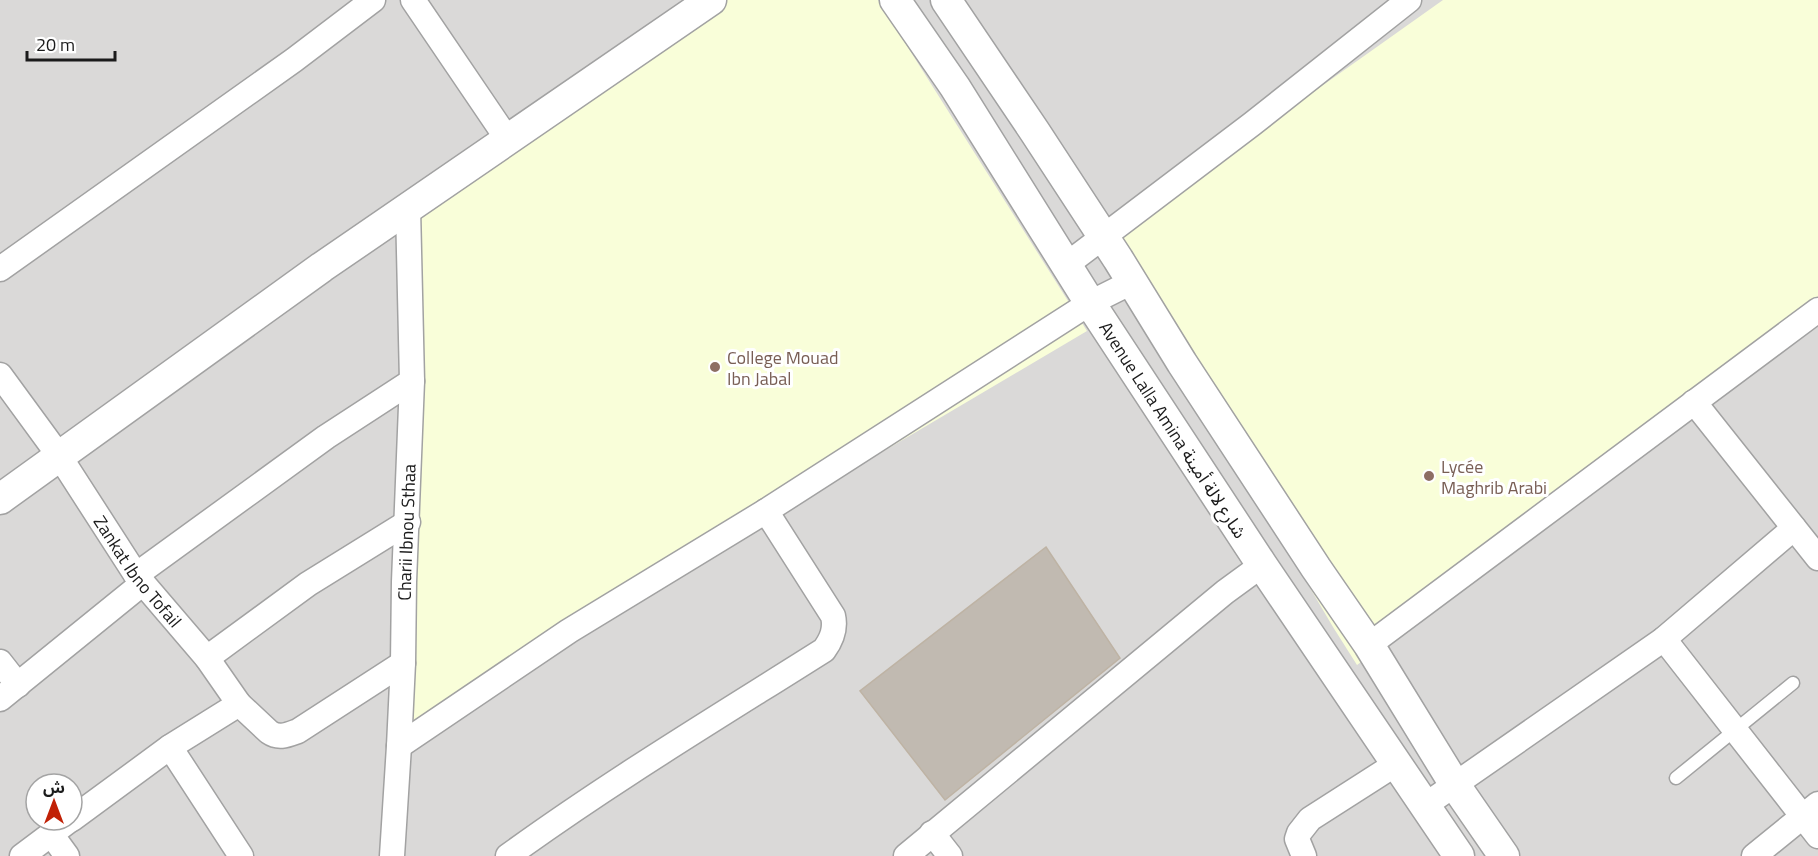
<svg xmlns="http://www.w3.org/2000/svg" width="1818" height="856" viewBox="0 0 1818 856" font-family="'Titillium Web','Noto Sans Arabic',sans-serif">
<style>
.residential{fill:#dad9d8;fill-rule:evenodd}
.education{fill:#f9fed9}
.building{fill:#c1bab1;stroke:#beb3a4;stroke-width:1.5}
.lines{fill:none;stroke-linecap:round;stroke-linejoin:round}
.service-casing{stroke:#a2a2a2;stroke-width:15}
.minor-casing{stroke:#a2a2a2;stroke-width:27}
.tertiary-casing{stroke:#a2a2a2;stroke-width:33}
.service{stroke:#fff;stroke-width:12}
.minor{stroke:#fff;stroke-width:24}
.tertiary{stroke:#fff;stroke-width:30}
.education-dot{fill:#8d6e63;stroke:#fff;stroke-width:2}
.labels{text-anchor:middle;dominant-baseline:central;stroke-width:6;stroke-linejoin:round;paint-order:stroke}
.education-label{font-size:18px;fill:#785e54;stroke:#fff;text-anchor:start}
.street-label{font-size:18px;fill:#1b1b1b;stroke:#fff}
</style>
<rect width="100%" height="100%" fill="#edebe1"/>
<path class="residential" d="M0,0H1818V856H0ZM36,784H72V820H36Z"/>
<path class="education" d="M727,0H878L1087,331L388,744L410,215L502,155Z
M1443,0H1818V325L1357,665L1333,627L1105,240Z"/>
<path class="building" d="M1046,547L1120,658L945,800L860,691Z"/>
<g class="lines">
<g class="service-casing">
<path id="service" d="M1676,778L1793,683"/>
</g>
<g class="minor-casing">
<g id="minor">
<path d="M413,0L508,140"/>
<path d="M1066,265L1252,124L1409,0"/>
<path d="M0,269L294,60L373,0"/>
<path id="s1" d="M0,375L60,457L136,575L207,658L239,704L269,732C279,739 287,735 298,731L403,663"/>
<path d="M1694,402L1818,558"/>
<path d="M136,575L326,437L412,381"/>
<path d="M1664,639L1818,836"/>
<path d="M1369,645L1818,310"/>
<path d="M207,658L308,584L408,522"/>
<path d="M0,662L18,685"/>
<path d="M0,699L143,583"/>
<path d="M399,746L569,631L766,511L1090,303L1132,282"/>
<path d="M170,747L241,856"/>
<path d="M1424,806L1664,639L1794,528"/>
<path d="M72,819L170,747L239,704"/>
<path d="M932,833L950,856"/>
<path d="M51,834L67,856"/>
<path d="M22,856L70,820"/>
<path id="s2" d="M392,856L399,746L403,663L404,582L412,381L408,208"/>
<path d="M508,856C610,782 718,717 824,650C832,639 836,629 833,616L766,511"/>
<path d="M906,856L1225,592L1262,565"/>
<path d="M1304,856L1297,839L1299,833L1310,819L1396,764"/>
<path d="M1754,856L1818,804"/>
</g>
</g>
<g class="tertiary-casing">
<path id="tertiary" d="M895,0L955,87L1090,303L1262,565L1459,856
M946,0L1035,132L1118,259L1182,363L1316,568L1369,645L1455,785L1504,856
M0,499L322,267L711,0"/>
</g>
<use href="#service" class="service"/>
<use href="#minor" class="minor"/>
<use href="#tertiary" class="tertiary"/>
</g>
<g class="education-dot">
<circle cx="715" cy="367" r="6"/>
<circle cx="1429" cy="476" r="6"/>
</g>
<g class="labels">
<g class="education-label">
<text x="727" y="357">College Mouad<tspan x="727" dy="21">Ibn Jabal</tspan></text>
<text x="1441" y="466">Lycée<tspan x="1441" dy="21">Maghrib Arabi</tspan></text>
</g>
<g class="street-label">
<text transform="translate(1173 430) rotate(57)">Avenue Lalla Amina شارع لالة أمينة</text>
<text stroke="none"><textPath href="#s2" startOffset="324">Charii Ibnou Sthaa</textPath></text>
<text stroke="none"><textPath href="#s1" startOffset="240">Zankat Ibno Tofail</textPath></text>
</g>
</g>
<g transform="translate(54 802)"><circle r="28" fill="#ffffff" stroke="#a4a4a4" stroke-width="1.5"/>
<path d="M0-4.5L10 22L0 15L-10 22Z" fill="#c12106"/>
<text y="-9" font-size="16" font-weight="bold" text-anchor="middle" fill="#1b1b1b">ش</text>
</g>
<path d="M27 51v9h88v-9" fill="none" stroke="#1b1b1b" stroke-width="3"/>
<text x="36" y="51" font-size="18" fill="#1b1b1b" stroke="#ffffff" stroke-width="4.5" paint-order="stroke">20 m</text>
</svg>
